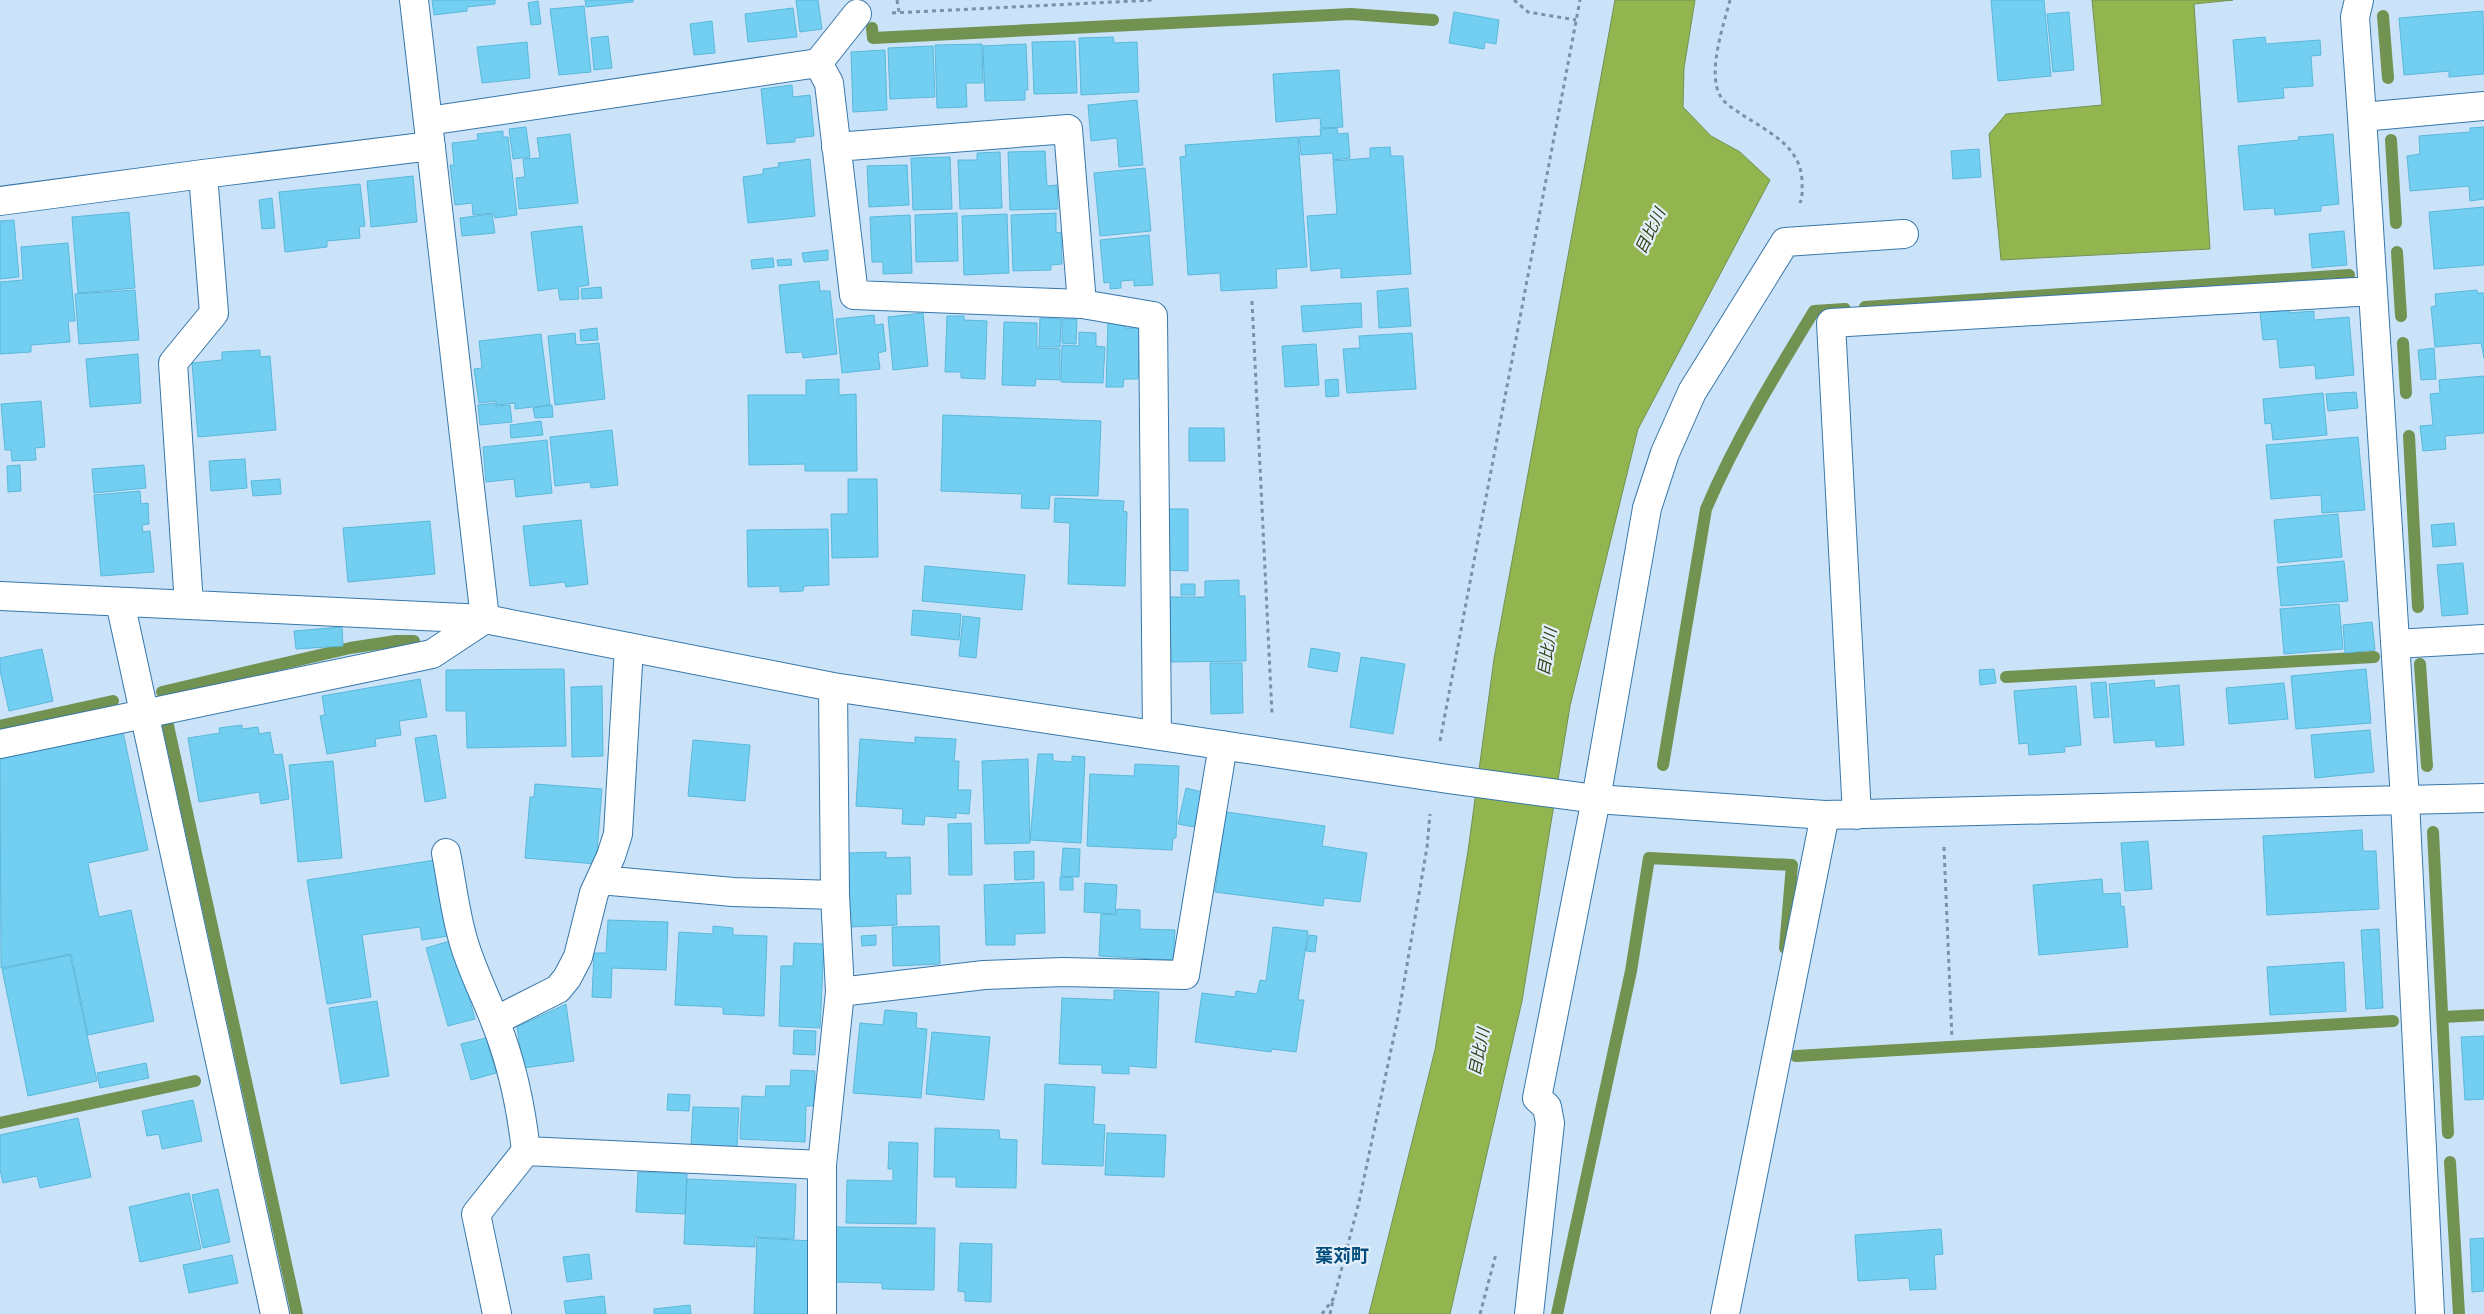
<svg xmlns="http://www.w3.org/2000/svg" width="2484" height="1314" viewBox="0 0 2484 1314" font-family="'Fira Sans','Noto Sans JP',sans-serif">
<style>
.water{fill:#93b550;stroke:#729252}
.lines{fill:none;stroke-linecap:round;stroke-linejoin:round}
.stream{stroke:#729252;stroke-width:12}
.building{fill:#72cff2;stroke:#5bb8db}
.street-casing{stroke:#3877a9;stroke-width:30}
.path{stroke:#7992a9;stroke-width:3;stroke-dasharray:4 4;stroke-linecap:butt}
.street{stroke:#fff;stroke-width:28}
.labels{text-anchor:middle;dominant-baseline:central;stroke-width:4.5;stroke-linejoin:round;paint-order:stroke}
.water-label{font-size:16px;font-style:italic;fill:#313f15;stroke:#e2eef9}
.quarter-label{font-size:18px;font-weight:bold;fill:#024d7b;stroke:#e2eef9}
</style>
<rect width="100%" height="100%" fill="#cae3f9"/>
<path class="water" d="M1615,0H1695L1684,68L1683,107L1711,136L1740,152L1770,180L1638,429L1570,706L1522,1001L1450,1314H1369L1435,1050L1468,851L1494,659Z
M2092,0H2233L2194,4L2210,249L2001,260L1989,134L2006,114L2102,105Z"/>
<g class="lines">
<path class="stream" d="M2383,16L2388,78
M872,28L873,38L1351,14L1433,20
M2391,140L2396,223
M2397,252L2401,316
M1865,307L2349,275
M2403,343L2406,393
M2409,436L2418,607
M2420,664L2427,766
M2006,677L2374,657
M162,692L350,648L396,641H414
M167,721L297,1314
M0,726L113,701
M1663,765L1706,509C1736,439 1775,375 1814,311L1845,309
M2433,832L2448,1133
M2442,1017L2484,1015
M1796,1056L2393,1021
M0,1123L195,1081
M2450,1162L2459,1314
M1557,1314L1631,971L1649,858L1792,865L1785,948"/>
</g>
<path class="building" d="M432,0H495V4L467,7V11L434,15Z
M585,0H633V2L586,7Z
M796,0H818L822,29L800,32Z
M1991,0H2044L2051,76L1998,81Z
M538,1L541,24L531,25L528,3Z
M584,6L591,72L559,75L550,9Z
M793,8L797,37L748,42L745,14Z
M2483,11L2484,74L2449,77V71L2404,75L2399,18Z
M1454,12L1499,20L1496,44L1485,42L1484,49L1449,43Z
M2069,12L2074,70L2053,72L2047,14Z
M712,21L715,53L694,55L690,24Z
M608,36L612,68L594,70L591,38Z
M1113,37L1114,43L1137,42L1139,92L1081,95L1079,38Z
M2265,37L2266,44L2320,40L2321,55L2311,56L2313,86L2283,88L2284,98L2238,102L2233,40Z
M1075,41L1077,93L1034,94L1032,42Z
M527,42L530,78L482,83L477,47Z
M982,44L983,83H966L967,107L937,108L935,45Z
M1026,44L1028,90H1025V100L985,101L983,46Z
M933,46L935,97L890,99L888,48Z
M885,50L887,110L853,112L851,52Z
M1339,70L1343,127L1321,128L1320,118L1276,122L1273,74Z
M792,85L793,97L810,95L814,136L795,138V142L767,144L761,89Z
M1137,100L1143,165L1119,167L1117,138L1091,141L1088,105Z
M526,127L530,157L513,159L509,129Z
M2484,127V199L2470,201L2469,186L2410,191L2407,156L2420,154L2419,136L2470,132V128Z
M1337,128L1338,134L1348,133L1350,158L1333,160V153L1301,155L1299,137L1321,136L1320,129Z
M503,131V137H508L517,215L495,218L493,213L473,215L472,203L455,205L450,165H454L452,143L478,140L477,134Z
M570,134L578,203L519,209L516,178L525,177L523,159L540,158L537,138Z
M2333,134L2339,204L2321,206V211L2275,215L2274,208L2244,210L2238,146L2299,140L2298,137Z
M1298,137L1307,267L1276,269L1277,288L1221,291L1220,273L1188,275L1180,157L1186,156L1185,145Z
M1390,147L1391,156H1403L1411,274L1341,278V268L1311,271L1307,216L1337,214L1333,161L1370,158V148Z
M1979,149L1981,177L1953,179L1951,151Z
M1045,151L1047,186L1057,185L1058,209L1010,210L1008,152Z
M1000,152L1002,208L960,209L958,160H977V153Z
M950,157L952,209L913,210L911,158Z
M810,159L815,216L748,223L743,177L763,174V169L779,167L778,163Z
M907,165L909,205L869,207L867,166Z
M1145,168L1151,231L1100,236L1094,173Z
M413,176L417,222L371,227L367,181Z
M360,184L365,226L359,227L360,238L327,241V247L285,252L279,192Z
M272,198L275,228L262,229L259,200Z
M2484,207V265L2434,269L2429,212Z
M129,212L135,288L78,293L72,217Z
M957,213L958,261L916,262L915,215Z
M1056,213V233L1061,232L1062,264L1051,265V270L1013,271L1011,215Z
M492,214L495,233L462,236L460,218Z
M1007,214L1009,273L964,275L962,216Z
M910,215L912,273L883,274V262H872L870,217Z
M14,220L19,277L0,279V221Z
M582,226L589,285L578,287L579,299L560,300L558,288L538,291L531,232Z
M2344,231L2347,265L2312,268L2309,234Z
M1149,235L1153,285L1134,286V280L1121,281V288L1110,289V282L1104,283L1100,240Z
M68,243L75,321H68L70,342L31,345V352L0,354V282L23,280L21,247Z
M828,250V260L804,262L802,253Z
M773,258L774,267L752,269L751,260Z
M791,259L792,265L778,266L777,260Z
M819,281L820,291H830L837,354L803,358L802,352L786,353L779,285Z
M601,287L602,298L582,299L581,289Z
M1408,288L1411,326L1379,328L1377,291Z
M135,290L139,340L79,344L75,294Z
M2477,290V293H2484V358L2481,343L2435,347L2431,307L2436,306L2435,294Z
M1361,303L1362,327L1303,332L1301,306Z
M2289,310V313L2314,311V320L2349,317L2354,375L2316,379L2315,365L2280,368L2277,339L2263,340L2260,312Z
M923,313L928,366L893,370L888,317Z
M874,315L875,325L883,324L886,351L878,353L880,369L842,373L836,319Z
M947,316H964V320L987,321L985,379L961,378V372H945Z
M1040,318L1061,319L1060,347H1039Z
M1062,319H1077L1076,344L1062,343Z
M1108,321L1126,322L1125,328H1140L1138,379H1124L1123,387H1106Z
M1004,322L1037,323V348L1060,349V380L1036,379L1035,386L1002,385Z
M597,328L598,340L581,341L580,330Z
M1079,332L1096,333V346L1105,347L1103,383L1061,382L1062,345L1079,346Z
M575,333L576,345L599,343L605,399L555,405L548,336Z
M1412,333L1416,389L1347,393L1343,349L1360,348L1359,336Z
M541,334L550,405L515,409V403L496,405V401L479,403L474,369L482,368L479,341Z
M1316,344L1319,385L1285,387L1282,346Z
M2434,348L2436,379L2421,380L2418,350Z
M260,350V357L270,356L276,430L198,437L192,363L222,360V352Z
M138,354L141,403L90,407L86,359Z
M2484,376V433L2445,436L2446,449L2423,451L2420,426L2433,425L2430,394L2440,393L2439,380Z
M839,379V395L856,394L857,471H805V464L749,465L748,395H806V380Z
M1338,379L1339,396L1326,397L1325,380Z
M2356,392L2358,408L2328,411L2326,394Z
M2323,393L2327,435L2273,440L2271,423L2265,424L2263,399Z
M41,401L45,447L35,448L36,460L12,461L11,450H5L1,404Z
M495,403V406L510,405L512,422L480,425L478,405Z
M552,405L553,417L535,418L533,408Z
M943,415L1101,421L1098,496L1050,495L1049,509L1021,508L1022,494L941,491Z
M541,421L543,435L511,438L510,425Z
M1189,428H1224L1225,461H1189Z
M612,430L618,485L591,488L590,482L555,486L550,437Z
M2358,437L2365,510L2322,513L2321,495L2271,499L2266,445Z
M547,440L552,493L516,497L514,479L486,482L483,447Z
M245,459L247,488L211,491L209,461Z
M20,465L21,491L8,492L7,466Z
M144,465L146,488L94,493L92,469Z
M280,479L281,494L253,496L251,481Z
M848,479H877L878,557L832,558L831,514H848Z
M140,491L141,504L148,503L149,524L142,525L143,532L150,531L154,572L101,576L94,495Z
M1055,498L1124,501L1123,511L1127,512L1125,586L1068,584L1070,523L1054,522Z
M1165,509H1188V571L1166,570Z
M2338,514L2342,557L2278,563L2274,520Z
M581,520L588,584L566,587L565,582L530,586L523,526Z
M430,521L435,574L348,582L343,528Z
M2454,523L2456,545L2433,547L2431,525Z
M828,529L829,585L804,586L803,591L780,592V586L748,587L747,530Z
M2344,561L2348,601L2281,606L2277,567Z
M2463,563L2468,614L2442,616L2437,565Z
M925,566L1025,575L1022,610L922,601Z
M1239,580V596H1245L1246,661L1171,662L1170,597H1205V581Z
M1181,584H1195V595H1181Z
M2339,604L2343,649L2284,654L2280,609Z
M913,610L961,614L959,640L911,635Z
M963,616L980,618L976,658L959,656Z
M2372,622L2375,650L2345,653L2343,625Z
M342,627L343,646L296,649L294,631Z
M1311,648L1340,653L1337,672L1308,667Z
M42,649L53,701L9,711L0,670V658Z
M1361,657L1405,664L1393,734L1350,727Z
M1210,663H1242L1243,713L1211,714Z
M564,669L566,746L467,748L466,711H446V670Z
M1994,669L1996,683L1980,685L1979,670Z
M2366,669L2371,723L2296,729L2291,676Z
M420,679L427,717L399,721L401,735L375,739L376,746L327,754L320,716L325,715L322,696Z
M2154,680L2155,688L2179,685L2184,745L2156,747L2155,740L2114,743L2109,684Z
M2106,682L2109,717L2094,718L2091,683Z
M2284,683L2288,719L2229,724L2226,688Z
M602,686L603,756L572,757L571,687Z
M2076,686L2081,745L2064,747L2065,752L2029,755L2028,743L2019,744L2014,691Z
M242,725V729L258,727L259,734L270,732L274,755L282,754L289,799L261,804L259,792L199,802L188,738L220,733L219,728Z
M2370,730L2374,772L2315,778L2311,735Z
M123,732L148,850L88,863L99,917L131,910L154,1021L88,1035L71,954L1,968L0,758Z
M436,735L446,798L425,802L415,738Z
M915,737L956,739L954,761H959L958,790H971L969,814L956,813V818L925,816L924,825L902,824L903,809L856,806L860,739L915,743Z
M693,740L750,745L745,801L688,796Z
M1038,754H1053V761L1072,762V756L1085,757L1081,843L1030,840Z
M1028,759L1030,843L985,844L982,761Z
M333,761L342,858L298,862L289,765Z
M1135,764L1179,766L1176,838H1173L1172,850L1087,846L1090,774L1134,776Z
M535,784L602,789L596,864L525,858L530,797H534Z
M1186,788L1202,792L1194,827L1178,824Z
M1226,812L1325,826L1322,846L1367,853L1360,902L1324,898L1323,906L1215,892Z
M971,823L972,875H949L948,824Z
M2362,830L2363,851H2376L2379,909L2267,915L2263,836Z
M2148,841L2152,889L2125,891L2121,843Z
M1063,848L1080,849L1079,877L1061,876Z
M1034,851V879L1015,880L1014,852Z
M886,852V858L910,857L911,894H896L897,925L850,927L848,853Z
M435,860L448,936L422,940L420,927L362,935L371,997L327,1004L307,880Z
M1060,877L1073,878V890H1060Z
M2102,879L2103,894L2120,893L2121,907L2124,906L2128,947L2039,955L2033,885Z
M1044,882L1045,933L1015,934V945H986L984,885Z
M1085,883L1117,885L1115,914L1084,912Z
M1117,909L1140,910V929L1175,930L1173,960L1099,956L1101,914L1116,915Z
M608,920L668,922L666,970L612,968L611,998L592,997L594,953H606Z
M713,926L733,928V935L767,936L764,1016L723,1014V1007L675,1005L679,932L713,934Z
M939,926L940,964L893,966L892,927Z
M1273,927L1308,931L1298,1000H1304L1296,1052L1272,1049L1271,1052L1195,1042L1202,993L1235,997L1236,991L1257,994L1260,980L1266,981Z
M2379,929L2383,1008L2366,1009L2361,930Z
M876,935V945L862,946L861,936Z
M1309,935L1317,936L1315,952L1306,951Z
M453,940L475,1019L448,1026L426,948Z
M794,943L824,944L820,1028L779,1026L781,966H793Z
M70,955L97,1081L28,1096L2,969Z
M2344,962L2346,1011L2270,1015L2267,967Z
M1114,990L1159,992L1156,1068L1129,1066V1074L1102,1073V1065L1059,1064L1062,998L1114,1000Z
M377,1001L389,1076L341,1084L329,1008Z
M566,1004L574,1061L523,1068L517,1027Z
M885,1010L917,1013L916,1028L927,1029L921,1098L853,1093L860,1023L883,1025Z
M794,1030L816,1031L815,1055L793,1054Z
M932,1032L990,1037L984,1100L926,1094Z
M2484,1036V1099L2465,1100L2461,1037Z
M486,1038L496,1073L471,1080L461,1044Z
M146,1063L149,1078L100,1088L97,1073Z
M791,1070L815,1071L814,1106H806L805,1142L740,1139L742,1096L765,1097L766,1086H790Z
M1045,1084L1095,1087L1093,1124L1105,1125L1103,1166L1042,1164Z
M668,1094L690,1095L689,1111L667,1110Z
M193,1100L202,1141L162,1149L159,1134L147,1136L142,1111Z
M693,1107L739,1108L737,1148L691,1146Z
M78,1118L91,1177L40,1188L37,1176L3,1183L0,1170V1135Z
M935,1128L999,1130L1000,1139L1017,1140L1016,1188L956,1187V1177H934Z
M1107,1133L1166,1135L1164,1177L1105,1175Z
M889,1142L918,1143L916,1224L846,1223L847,1180L893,1181V1169H888Z
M638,1172L687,1174L685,1214L636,1212Z
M687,1179L796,1184L794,1239L755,1237V1247L684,1244Z
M218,1189L230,1242L203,1248L192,1195Z
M189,1193L201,1249L140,1262L129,1207Z
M835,1227L935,1228L934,1290L882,1289V1283L834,1282Z
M1941,1229L1943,1254L1934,1255L1936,1289L1910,1290L1909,1278L1858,1281L1855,1235Z
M757,1238L813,1241L810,1314H754Z
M2484,1238V1291L2472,1292L2470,1239Z
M960,1243L992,1244L991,1302L965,1301V1292L958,1291Z
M589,1254L592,1279L567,1282L563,1257Z
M232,1255L238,1283L189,1293L183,1265Z
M604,1296L606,1314H566L564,1301Z
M690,1305L691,1314H654V1309Z"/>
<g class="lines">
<g class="street-casing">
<path id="street" d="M414,0L485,619
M2359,0L2355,17L2362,117
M818,63L829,83L854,295L1082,304L1068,129L836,147
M428,121L818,63L857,14
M0,201L203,174L431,146
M1082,304L1153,316L1157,735
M0,596L485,619L833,687L1448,779L1596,799L1825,815L2484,798
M120,602L275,1314
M189,605L173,363L214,313L203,174
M2395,644L2484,639
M0,744L432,654L485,619
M1857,815L1831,323L2373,291
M446,853C452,883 455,914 464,943C472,970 485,995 495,1021C512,1063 521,1106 526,1151
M600,880L733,892L835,895
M840,992L984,975L1063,972L1185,975L1223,745
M495,1021L558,989L567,978L578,957L594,893L611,856L618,834L629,647
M497,1314L476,1214L526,1151L822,1165L840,992L835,895L833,687
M822,1314V1165
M1529,1314L1550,1123L1547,1107L1537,1098L1596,799L1647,508L1665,453L1692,392L1785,242L1904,234
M1725,1314L1825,815
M2430,1314L2405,800L2362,117L2484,106"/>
</g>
<path class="path" d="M897,0L899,12
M1514,0L1528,12L1576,20
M1730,0C1724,24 1706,74 1721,97C1725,104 1734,109 1741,114C1767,131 1801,146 1802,181C1802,189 1803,196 1800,203
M892,13L1154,0
M1252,301L1272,714
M1440,741L1580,0
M1944,847L1952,1039
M1322,1314L1334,1298L1359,1202L1399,1012L1427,847L1430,814
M1330,1314L1333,1301
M1480,1314L1496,1254"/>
<use href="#street" class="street"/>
</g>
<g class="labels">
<g class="water-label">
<text transform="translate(1650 231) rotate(-64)">目比川</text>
<text transform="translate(1547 652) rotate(-81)">目比川</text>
<text transform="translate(1479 1052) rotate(-79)">目比川</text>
</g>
<g class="quarter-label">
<text x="1342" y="1256">葉苅町</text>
</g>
</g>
</svg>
